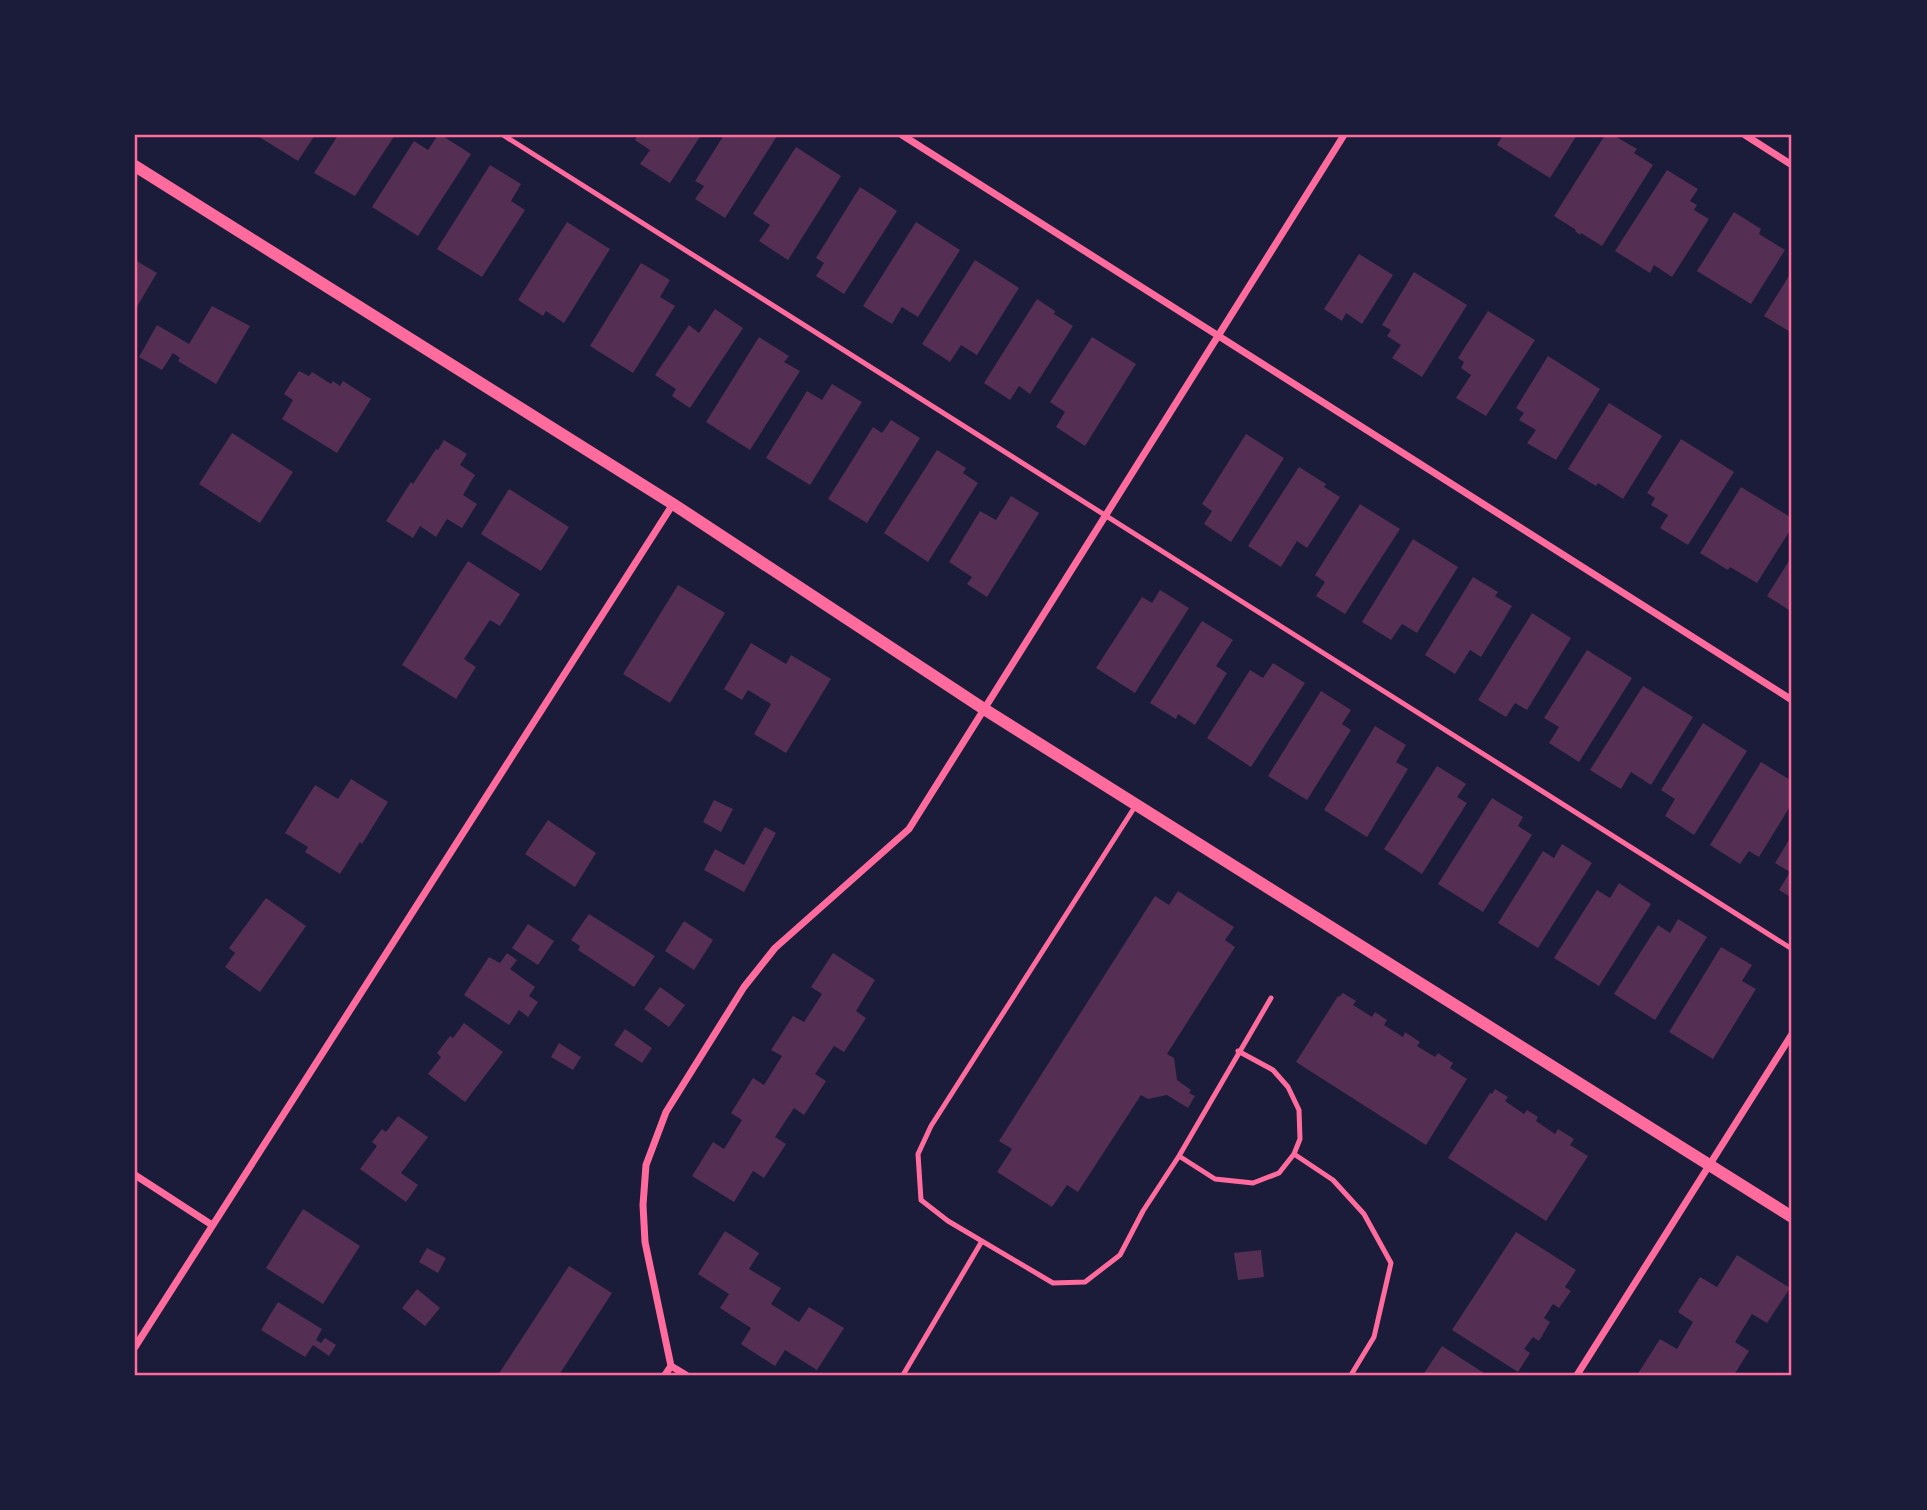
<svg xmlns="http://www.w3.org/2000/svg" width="1927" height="1510" viewBox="0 0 1927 1510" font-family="Georgia,serif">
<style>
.building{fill:#542f53}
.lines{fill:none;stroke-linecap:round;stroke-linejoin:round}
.service{stroke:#ff6b9d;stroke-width:5}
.minor{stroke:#ff6b9d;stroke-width:7}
.tertiary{stroke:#ff6b9d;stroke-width:12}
.neatline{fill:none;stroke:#ff6b9d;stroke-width:2.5}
</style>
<rect width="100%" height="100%" fill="#1b1b3a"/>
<path class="building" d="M256,135H315L298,161Z
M338,135H395L355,196L314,173Z
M438,135H441L471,154L418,236L372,207L414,141L428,150Z
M638,135H701L670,183L640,164L650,150L635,140Z
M724,135L777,136L725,218L695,199L704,186L695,181Z
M1503,135H1577L1550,178L1497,145Z
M1605,135H1613L1637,149L1634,153L1653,165L1602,246L1581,233L1580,235L1575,231L1576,230L1554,216Z
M796,147L841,176L788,260L759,241L770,225L753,214Z
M490,165L521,184L511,201L525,210L482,277L437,249Z
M1667,170L1698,189L1690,201L1697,205L1694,210L1709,219L1672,277L1654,265L1650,273L1615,251Z
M860,187L897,211L844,294L816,276L824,263L816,258Z
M1734,212L1761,229L1759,234L1785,250L1751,304L1697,271Z
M567,222L610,249L564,323L546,311L543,316L518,300Z
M916,222L960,250L918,317L902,307L892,324L863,306Z
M1359,254L1393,275L1362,324L1346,313L1342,321L1324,309Z
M135,260L157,273L135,310Z
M975,260L1019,288L977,355L961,345L950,362L922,344Z
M641,263L670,280L660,297L675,306L633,373L590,346Z
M1792,271V333L1764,316Z
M1414,272L1467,305L1422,377L1392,358L1401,345L1387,336L1391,330L1382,325Z
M1037,299L1055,311L1054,314L1073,326L1030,394L1019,386L1010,400L984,383Z
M212,306L250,326L216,384L178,361L180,358L173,353L162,370L139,357L157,325L189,344Z
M715,309L743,328L690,408L672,396L676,389L655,375L689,325L699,333Z
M1488,311L1535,340L1486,416L1456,398L1471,375L1461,368L1464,362L1458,358Z
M759,337L789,356L784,362L800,371L750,450L706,422Z
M1092,337L1136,364L1085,446L1056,427L1065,412L1050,402Z
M1548,356L1600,389L1556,460L1527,443L1536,430L1519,420L1524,413L1516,408Z
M299,371L309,376L312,372L331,384L333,381L340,386L343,381L371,399L337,453L282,419L293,400L284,394Z
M832,384L862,402L810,485L766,458L807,391L822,400Z
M1609,403L1662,436L1623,499L1598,483L1596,486L1568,469Z
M891,420L920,438L867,523L828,499L873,427L882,433Z
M232,433L293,472L260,523L199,484Z
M1246,434L1284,458L1231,542L1204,524L1212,511L1202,504Z
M1681,439L1734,472L1688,545L1660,528L1668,515L1651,505L1655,498L1647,493Z
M444,440L467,454L460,465L475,475L463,495L477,504L462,528L447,519L436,537L420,526L413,538L386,521L411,482L413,484L436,449L438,450Z
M937,450L966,468L963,473L978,483L928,562L884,533Z
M1299,467L1326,484L1324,487L1340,497L1307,548L1297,541L1281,567L1248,546Z
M1741,487L1792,518V527L1757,583L1730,567L1728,570L1700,553Z
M509,489L569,527L541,571L481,534Z
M1011,496L1039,513L987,597L967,584L972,577L949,562L980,511L996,520Z
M1360,504L1400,529L1345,614L1316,596L1325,582L1315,575Z
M1413,539L1458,567L1417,633L1402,624L1391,640L1362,622Z
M1792,556V612L1767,596Z
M468,561L520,594L500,626L490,620L464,659L476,667L456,699L402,665Z
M1473,577L1498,592L1495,596L1512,606L1481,657L1470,650L1455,674L1425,655Z
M678,585L725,613L670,703L623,674Z
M1160,590L1189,608L1135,693L1096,668L1142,597L1152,603Z
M1532,613L1571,638L1527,710L1515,703L1506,717L1478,700Z
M1202,621L1233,640L1216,666L1227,673L1195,725L1178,714L1176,719L1150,703Z
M751,643L786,664L791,655L831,679L786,753L754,734L771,704L748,690L742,700L724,689Z
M1587,650L1632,678L1579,762L1549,743L1559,727L1544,718Z
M1273,663L1305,683L1251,767L1207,738L1250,670L1263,678Z
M1643,686L1693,717L1651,785L1631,772L1621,789L1590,770Z
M1321,691L1351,710L1342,724L1351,730L1307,800L1268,776Z
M1703,723L1747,751L1694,835L1665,816L1675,799L1661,790Z
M1375,726L1406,745L1396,762L1408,769L1367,837L1324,810Z
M1761,762L1792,781V803L1759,857L1749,851L1740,864L1710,845Z
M1437,766L1466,784L1457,797L1467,803L1422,874L1384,849Z
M351,779L388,802L362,844L360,842L340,874L305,852L308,847L285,833L315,785L338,799Z
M1492,798L1523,817L1518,826L1532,835L1483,912L1438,884Z
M714,800L733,809L721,832L703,822Z
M548,820L596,853L575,887L525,854Z
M765,827L776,833L744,892L704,870L715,849L744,865Z
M1792,835V898L1779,890L1790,872L1775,863Z
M1562,844L1592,863L1538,948L1498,923L1543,851L1554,858Z
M1619,883L1651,904L1599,986L1554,958L1597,890L1610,898Z
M1178,891L1234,927L1225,940L1235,947L1167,1054L1174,1058L1177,1080L1191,1090L1189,1093L1195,1096L1188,1108L1167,1095L1148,1099L1141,1095L1078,1192L1067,1185L1052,1207L997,1172L1012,1149L999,1141L1155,896L1169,905Z
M266,898L306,926L260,992L225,967L235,953L229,948Z
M589,914L655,956L634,987L578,950L580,946L571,940Z
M1678,919L1707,937L1655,1020L1614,994L1658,925L1670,933Z
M684,921L713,940L694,970L665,951Z
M528,924L554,941L538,965L512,948Z
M1721,947L1752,965L1742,981L1756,989L1713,1059L1669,1032Z
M507,953L517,960L510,969L535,987L529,996L538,1002L528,1017L519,1010L509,1025L464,995L489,957L500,963Z
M833,953L875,980L856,1011L866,1018L844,1052L834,1046L815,1074L826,1081L804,1115L794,1108L775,1137L786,1144L764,1178L753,1171L734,1202L692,1176L713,1142L724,1149L742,1120L731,1113L753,1078L764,1085L782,1056L771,1050L793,1016L804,1022L822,994L811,987Z
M660,987L685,1005L669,1027L644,1009Z
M1343,993L1356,1001L1353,1005L1372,1017L1375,1012L1387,1020L1384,1025L1403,1037L1405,1032L1420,1042L1417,1046L1435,1057L1438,1053L1453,1063L1450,1068L1467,1079L1426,1145L1296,1062L1338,996L1339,997Z
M464,1023L503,1052L465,1102L428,1074L441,1057L437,1053L450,1036L453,1038Z
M625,1029L652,1048L642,1063L614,1045Z
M559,1043L581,1057L573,1070L551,1057Z
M1495,1089L1508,1097L1505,1101L1524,1114L1527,1110L1538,1117L1536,1121L1555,1134L1558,1129L1574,1139L1570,1145L1588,1156L1546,1221L1448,1158L1490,1093L1492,1094Z
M398,1116L428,1137L401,1173L418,1185L406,1202L360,1169L377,1146L372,1142L382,1129L386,1132Z
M303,1209L360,1246L323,1304L266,1268Z
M725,1231L759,1253L749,1269L781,1288L771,1304L799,1322L809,1307L844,1328L817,1370L785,1350L775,1366L741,1344L751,1328L720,1308L729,1294L698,1274Z
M1516,1232L1576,1270L1565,1287L1571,1291L1559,1308L1553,1304L1544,1318L1550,1322L1539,1341L1533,1337L1524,1349L1530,1353L1518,1372L1452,1330Z
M427,1248L446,1258L438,1273L419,1262Z
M1261,1250L1264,1277L1238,1280L1234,1253Z
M1737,1255L1790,1288L1767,1323L1752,1314L1735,1342L1749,1351L1734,1375H1637L1660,1339L1677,1349L1693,1322L1678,1312L1700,1277L1717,1287Z
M569,1266L612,1293L559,1375H498Z
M417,1289L440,1308L425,1326L402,1308Z
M278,1302L322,1329L316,1340L321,1343L325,1338L336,1345L329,1356L313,1345L305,1357L261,1330Z
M1442,1346L1487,1375H1423Z"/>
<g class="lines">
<path class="service" d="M503,135L1792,949
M1136,805L931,1126L918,1154L921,1200L948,1221L1053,1283L1085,1282L1120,1255L1143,1211L1179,1156L1271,998
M1238,1051L1273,1070L1288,1087L1299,1110L1300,1139L1294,1154L1333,1180L1364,1214L1391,1263L1374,1337L1351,1375
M1179,1156L1215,1179L1253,1183L1279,1173L1294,1154
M903,1375L982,1241"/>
<path class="minor" d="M902,135L1792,700
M1745,135L1792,165
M135,1175L212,1225
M135,1347L673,504
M671,1366L686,1375
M665,1375L671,1366L645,1242L643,1205L646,1165L666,1112L744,987L775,948L909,829L1344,135
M1577,1375L1792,1034"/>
<path class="tertiary" d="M135,166L673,504L984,709L1792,1217"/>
</g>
<rect width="1927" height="1510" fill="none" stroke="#1b1b3a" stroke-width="273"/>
<rect x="136" y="136" width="1654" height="1238" class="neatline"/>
</svg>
